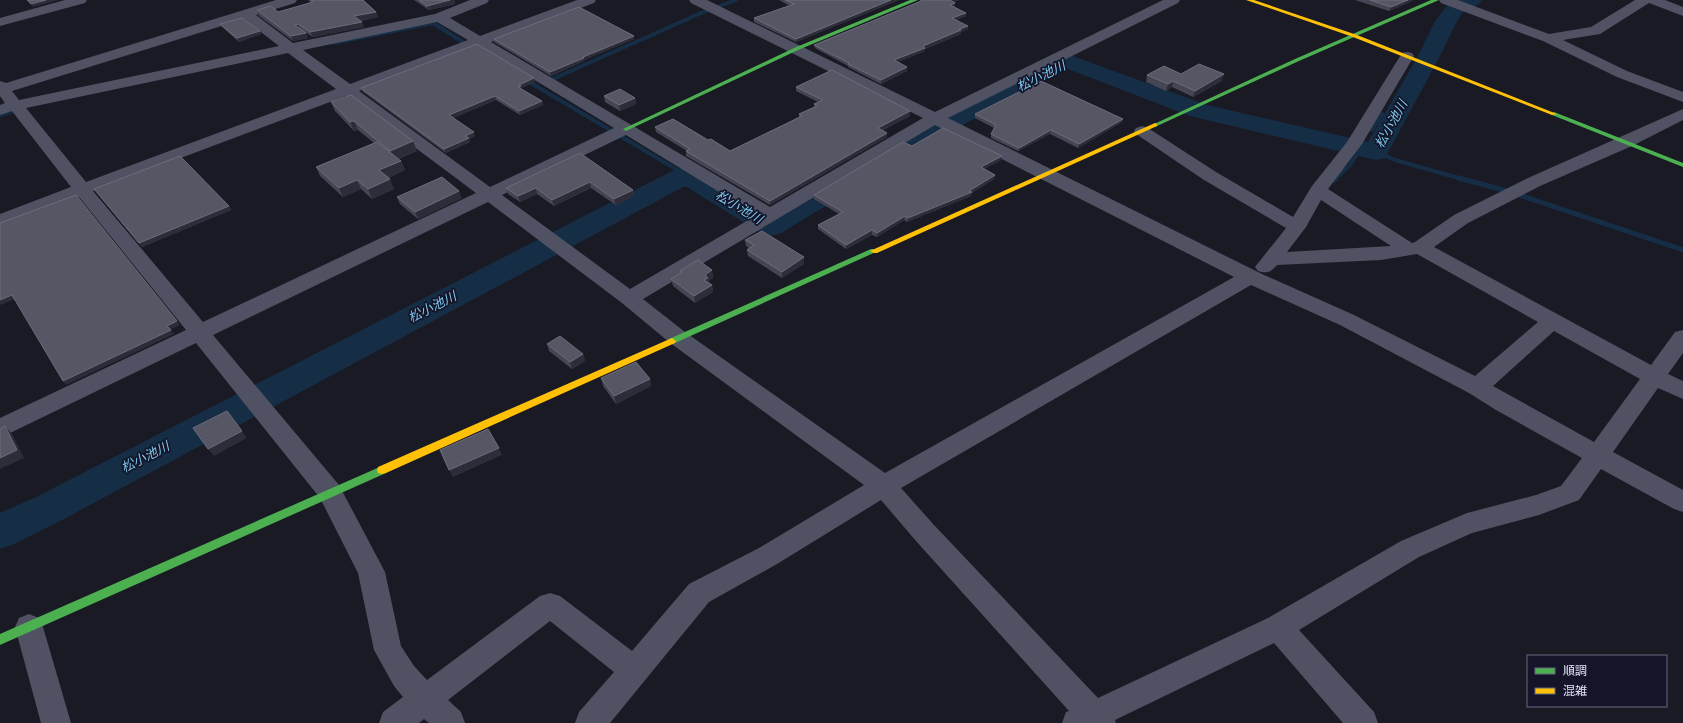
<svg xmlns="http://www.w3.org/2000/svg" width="1683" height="723" viewBox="0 0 1683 723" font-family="'Work Sans','Noto Sans JP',sans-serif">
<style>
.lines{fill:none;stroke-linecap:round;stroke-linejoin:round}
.stream-far1{stroke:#152e45;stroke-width:4}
.stream{stroke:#152e45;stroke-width:5}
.river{fill:#152e45;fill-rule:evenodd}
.street{fill:#505264;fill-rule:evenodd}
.fast{fill:#4caf50;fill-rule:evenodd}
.slow{fill:#ffc107;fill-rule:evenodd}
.wall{fill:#454553}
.shaded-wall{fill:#2d2d39}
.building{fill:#565665;stroke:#6c6c7c}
.labels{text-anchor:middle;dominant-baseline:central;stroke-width:3.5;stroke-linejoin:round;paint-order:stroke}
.water-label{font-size:13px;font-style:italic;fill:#7dcbef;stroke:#15152a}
</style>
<rect width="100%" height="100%" fill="#1a1a25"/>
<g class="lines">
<path class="stream-far1" d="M334,43L433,23L469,46
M526,80L686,175
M546,82L701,13L736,0
M0,115L19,109
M1372,130L1382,114
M1376,152L1395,160L1462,179
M1335,179L1349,166L1362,147"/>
<path class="stream" d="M1459,178L1507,191L1683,250
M1334,180L1337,178"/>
<path class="river" d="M1455,0H1482L1479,4L1463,12L1456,23L1439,58L1385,158L1376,160L1190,116L1068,69L940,137L781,233L771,236L761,233L685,186L62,520L14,544L0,549V513L34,498L676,169L686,167L696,169L771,215L922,127L1059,56L1067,54L1207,105L1368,142L1417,58L1434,23L1448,4Z"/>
<path class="street" d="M65,0H87L85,3L0,26V18Z
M276,0H297L295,3L256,15L293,43L435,14L470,0H489L487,3L450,18L480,36L577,0H596L594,3L491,42L770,207L923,118L691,3L689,0H707L935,112L1163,0H1180L1178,3L948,118L1262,274L1354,315L1475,376L1538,322L1417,254L1381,260L1277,265C1271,272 1267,274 1258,271L1255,267L1286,228L1204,180L1136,134L1134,131L1136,128L1142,126L1148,128L1216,172L1293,217L1312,186L1347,142L1402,53L1407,52L1412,53L1414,56L1362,144L1328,189L1412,243L1415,242L1454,215L1528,178L1683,109V120L1632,146L1540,186L1468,223L1434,247L1651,365L1675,332L1683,330V353L1668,374L1683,381V399L1658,388L1613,452L1683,490V512L1674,509L1601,469L1579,500L1539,515L1472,533L1419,557L1299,630L1374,712L1378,723H1343L1274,643L1115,720L1116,723H1062L1066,712L1069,711L916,541L881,500L777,564L709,602L610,723H575L579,712L614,672L550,621L448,700L461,712L465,723H429L424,719L419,723H379L383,712L403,697L394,686L374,650L358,573L320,498L196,343L8,434L0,437V418L186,330L79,197L0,226V214L71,187L12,111L0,115V105L5,103L0,96V81L6,83ZM244,19L279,46L19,100L12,91ZM437,22L468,40L350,84L303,50ZM478,46L614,128L490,187L359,91ZM288,53L336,89L86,182L26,108ZM346,96L476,193L203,322L93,191ZM935,125L1234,277L885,473L685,332L643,299ZM626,135L757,215L630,289L502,195ZM1321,200L1391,246L1287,252L1306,227ZM488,202L622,303L669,342L864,485L759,548L689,584L632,651L560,596L550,593L540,596L427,680L414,666L401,646L385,572L339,485L213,335ZM1251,285L1340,325L1469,393L1496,410L1582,458L1561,486L1536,495L1467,513L1401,541L1268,618L1098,698L934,525L901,488ZM1554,331L1640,379L1594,442L1493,386Z
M1439,0H1458L1549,34L1591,27L1635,0H1665L1683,7V16L1649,3L1600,34L1563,40L1627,71L1683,92V102L1617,77L1543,41L1441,3Z
M29,614L39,618L43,627L71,723H41L15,627L19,618Z"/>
<path class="fast" d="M910,0H918L798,50L628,130L626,131L623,129L794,48Z
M1431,0H1439L1299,61L1157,126L1155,127L1152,125L1295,59Z
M1554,112L1683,163V167L1552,115L1551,114Z
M871,249H874L878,251L675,343L672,344L668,341L669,339Z
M382,466L386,467L387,470L386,473L0,645V634Z"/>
<path class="slow" d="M1246,0H1254L1357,35L1557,114L1552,115L1353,37Z
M1155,123L1157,124V126L877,253H874L870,251Z
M672,338L676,341L675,343L386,473L382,474L378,473L377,470L378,467Z"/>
</g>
<path class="wall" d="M308,0H363L376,12L378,17L361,21L364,27L313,37L303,31L308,38L293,41L259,16L257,10L278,12L311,3Z
M414,0H454L455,4L429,10Z
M779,0H899L796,42L754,22V18L790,6Z
M921,0H959L954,2L955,6L954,7L966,13V16L956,20L968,29L961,32V34L925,49V51L898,62L907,71L881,84L848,67V66L815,48L814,45L921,1Z
M1355,0H1413L1408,3L1389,11Z
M220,24L260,31L261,34L239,42L222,27Z
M494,39H634L584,60V61L551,76L494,42Z
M1181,74L1222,81L1193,97L1172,87L1166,91L1146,82L1147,75Z
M535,82L521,88V89L542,101L543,105L520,115L496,100L453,118L475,136L469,139L470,142L446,153L362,91L361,88Z
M796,87L910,111V116L883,130L887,133V137L770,205L686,156V151H687L656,132L655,127L708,140L730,151L799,117V114L814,107V104L818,102L796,91Z
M604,96L635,98L636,104L620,111L605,102Z
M331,102L417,151L398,159L401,161L405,170L388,178L394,189L372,199L361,189L343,197L320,176L316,167L374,143L358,130L354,131L335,111Z
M975,114L1123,119L1122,122L1078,148L1050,134L1018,151L991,138V134L994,128L975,118Z
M912,146L1001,160L984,169L995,175L994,179L972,193L971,196L907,222L904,220L877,237L872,235L846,249L818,229V225L839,214L814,199V195Z
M580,153L633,190L634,196L616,205L591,188L554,206L537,194L520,202L508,194L506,188Z
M94,189L229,206L231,210L142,247Z
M397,197L462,198L418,219L400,204Z
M745,240L804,257V264L782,278L748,256L747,250L749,248L746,246Z
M712,270L713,278L709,280V283L712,285L713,292L695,303L673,286L671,279L681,273L680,271Z
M547,344L583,354L585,361L572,369L549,351Z
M601,378L650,379L651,386L616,404L603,386Z"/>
<path class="shaded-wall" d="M46,0H59L33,7L31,4Z
M450,0H454L455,4L429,10L427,6Z
M891,0H899L796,42V39Z
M951,0H959L950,4Z
M1408,0H1413L1408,3L1389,11L1391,7Z
M955,3V6L950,8V5Z
M376,12L378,17L356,22L354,16Z
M966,13V16L952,22V18Z
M362,22L364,27L313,37L310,32Z
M298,24L300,29L295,25Z
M968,26V29L961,32V34L925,49V51L894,64V60Z
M260,31L261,34L239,42L237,38Z
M306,33L308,38L293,41L291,36Z
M634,36V39L584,60V61L551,76L550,72L583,57Z
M907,67V71L881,84V80Z
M1224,74L1222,81L1193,97L1195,91Z
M534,78L535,82L521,88L522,90L518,87L519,85Z
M1173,81L1172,87L1166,91L1168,84Z
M495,96L496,100L451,119L449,115Z
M635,98L636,104L620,111L619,105Z
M542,101L543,105L520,115L519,111Z
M910,111V116L878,132V128Z
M1123,119L1122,122L1078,148L1079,144Z
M354,121L358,130L354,131L350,122Z
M1051,130L1050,134L1018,151L1019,148Z
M474,132L475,136L469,139L470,142L446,153L444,149L465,136Z
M887,133V137L770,205V201Z
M413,141L417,151L394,160L390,151Z
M1002,156L1001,160L980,171L981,167Z
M401,161L405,170L383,180L379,170Z
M995,175L994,179L972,193L971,196L907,222L908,218L969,191Z
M390,179L394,189L372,199L368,189Z
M357,180L361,189L343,197L339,188Z
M590,182L591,188L554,206L552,200Z
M536,188L537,194L520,202L518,196Z
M633,190L634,196L616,205L614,199Z
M459,191L462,198L418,219L415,212Z
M229,206L231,210L142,247L139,243Z
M905,216L904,220L877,237V233Z
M872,230V235L846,249V245Z
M804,257V264L782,278V272Z
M712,270L713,278L709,280V285L704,280L705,275Z
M712,285L713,292L695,303L694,296Z
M12,295L15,299L0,305V300Z
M177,321L180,325L170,330L167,326Z
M171,330L174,334L66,385L63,381Z
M583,354L585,361L572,369L570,362Z
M650,379L651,386L616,404L614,396Z
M5,426L12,434L24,458L0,469V458Z
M242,431L247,438L214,456L208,449Z
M499,448L502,455L453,477L449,470Z"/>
<path class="building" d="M27,0H46L31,4Z
M311,0H363L376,12L354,16L362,22L310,32L298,24L295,25L306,33L291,36L257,10L271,6L278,12L313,2Z
M419,0H450L427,6Z
M785,0H891L796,39L754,18L794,4Z
M921,0H951H950L955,3L950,5L966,13L952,18L968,26L959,29L961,30L923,46L925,48L894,60L907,67L881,80L848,64L849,63L814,45L921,1Z
M1370,0H1408L1391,7Z
M579,7L634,36L583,57L584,58L550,72L494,39Z
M242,18L260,31L237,38L220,24Z
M477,44L534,78L519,85L521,86L518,87L542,101L519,111L495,96L449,115L474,132L465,136L469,138L444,149L361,88Z
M1199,64L1224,74L1195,91L1173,81L1168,84L1147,75L1164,66L1181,74Z
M832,70L910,111L878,128L887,133L770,201L686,151L690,149L655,127L673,119L708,140L711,139L730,151L802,116L799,114L817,106L814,104L823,100L796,87Z
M1041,81L1123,119L1079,144L1051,130L1019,148L991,134L996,125L975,114Z
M620,89L635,98L619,105L604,96Z
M351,95L413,141L390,151L354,121L350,122L331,102Z
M943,128L1002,156L981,167L995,175L969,191L972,192L908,218L905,216L877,233L872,230L846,245L818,225L843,212L814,195L903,142L912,146Z
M377,142L401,161L379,170L390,179L368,189L357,180L339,188L316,167Z
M580,153L633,190L614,199L590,182L552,200L536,188L518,196L506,188Z
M180,156L229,206L139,243L94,189Z
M442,177L459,191L415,212L397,197Z
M76,195L177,321L167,326L171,330L63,381L12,295L0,300V223Z
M762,231L804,257L782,272L747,250L754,245L745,240Z
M698,260L712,270L705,275L708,278L704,280L712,285L694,296L671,279L682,272L680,271Z
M560,336L583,354L570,362L547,344Z
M636,362L650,379L614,396L601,378Z
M227,411L242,431L208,449L193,428Z
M5,426L17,450L0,458V429Z
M488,429L499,448L449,470L440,450Z"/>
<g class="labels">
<g class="water-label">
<text transform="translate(1041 76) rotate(-26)">松小池川</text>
<text transform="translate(1391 124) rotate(-61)">松小池川</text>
<text transform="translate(739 207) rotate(31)">松小池川</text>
<text transform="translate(432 307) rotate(-27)">松小池川</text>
<text transform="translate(145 457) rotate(-27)">松小池川</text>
</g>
</g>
<rect x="1527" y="655" width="140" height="52" fill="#15152a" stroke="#67677e"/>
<rect x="1535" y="668" width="20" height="6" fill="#4caf50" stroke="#67677e"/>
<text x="1563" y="675" font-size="12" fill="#e2e3fb">順調</text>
<rect x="1535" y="688" width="20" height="6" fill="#ffc107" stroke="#67677e"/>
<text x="1563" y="695" font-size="12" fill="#e2e3fb">混雑</text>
</svg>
